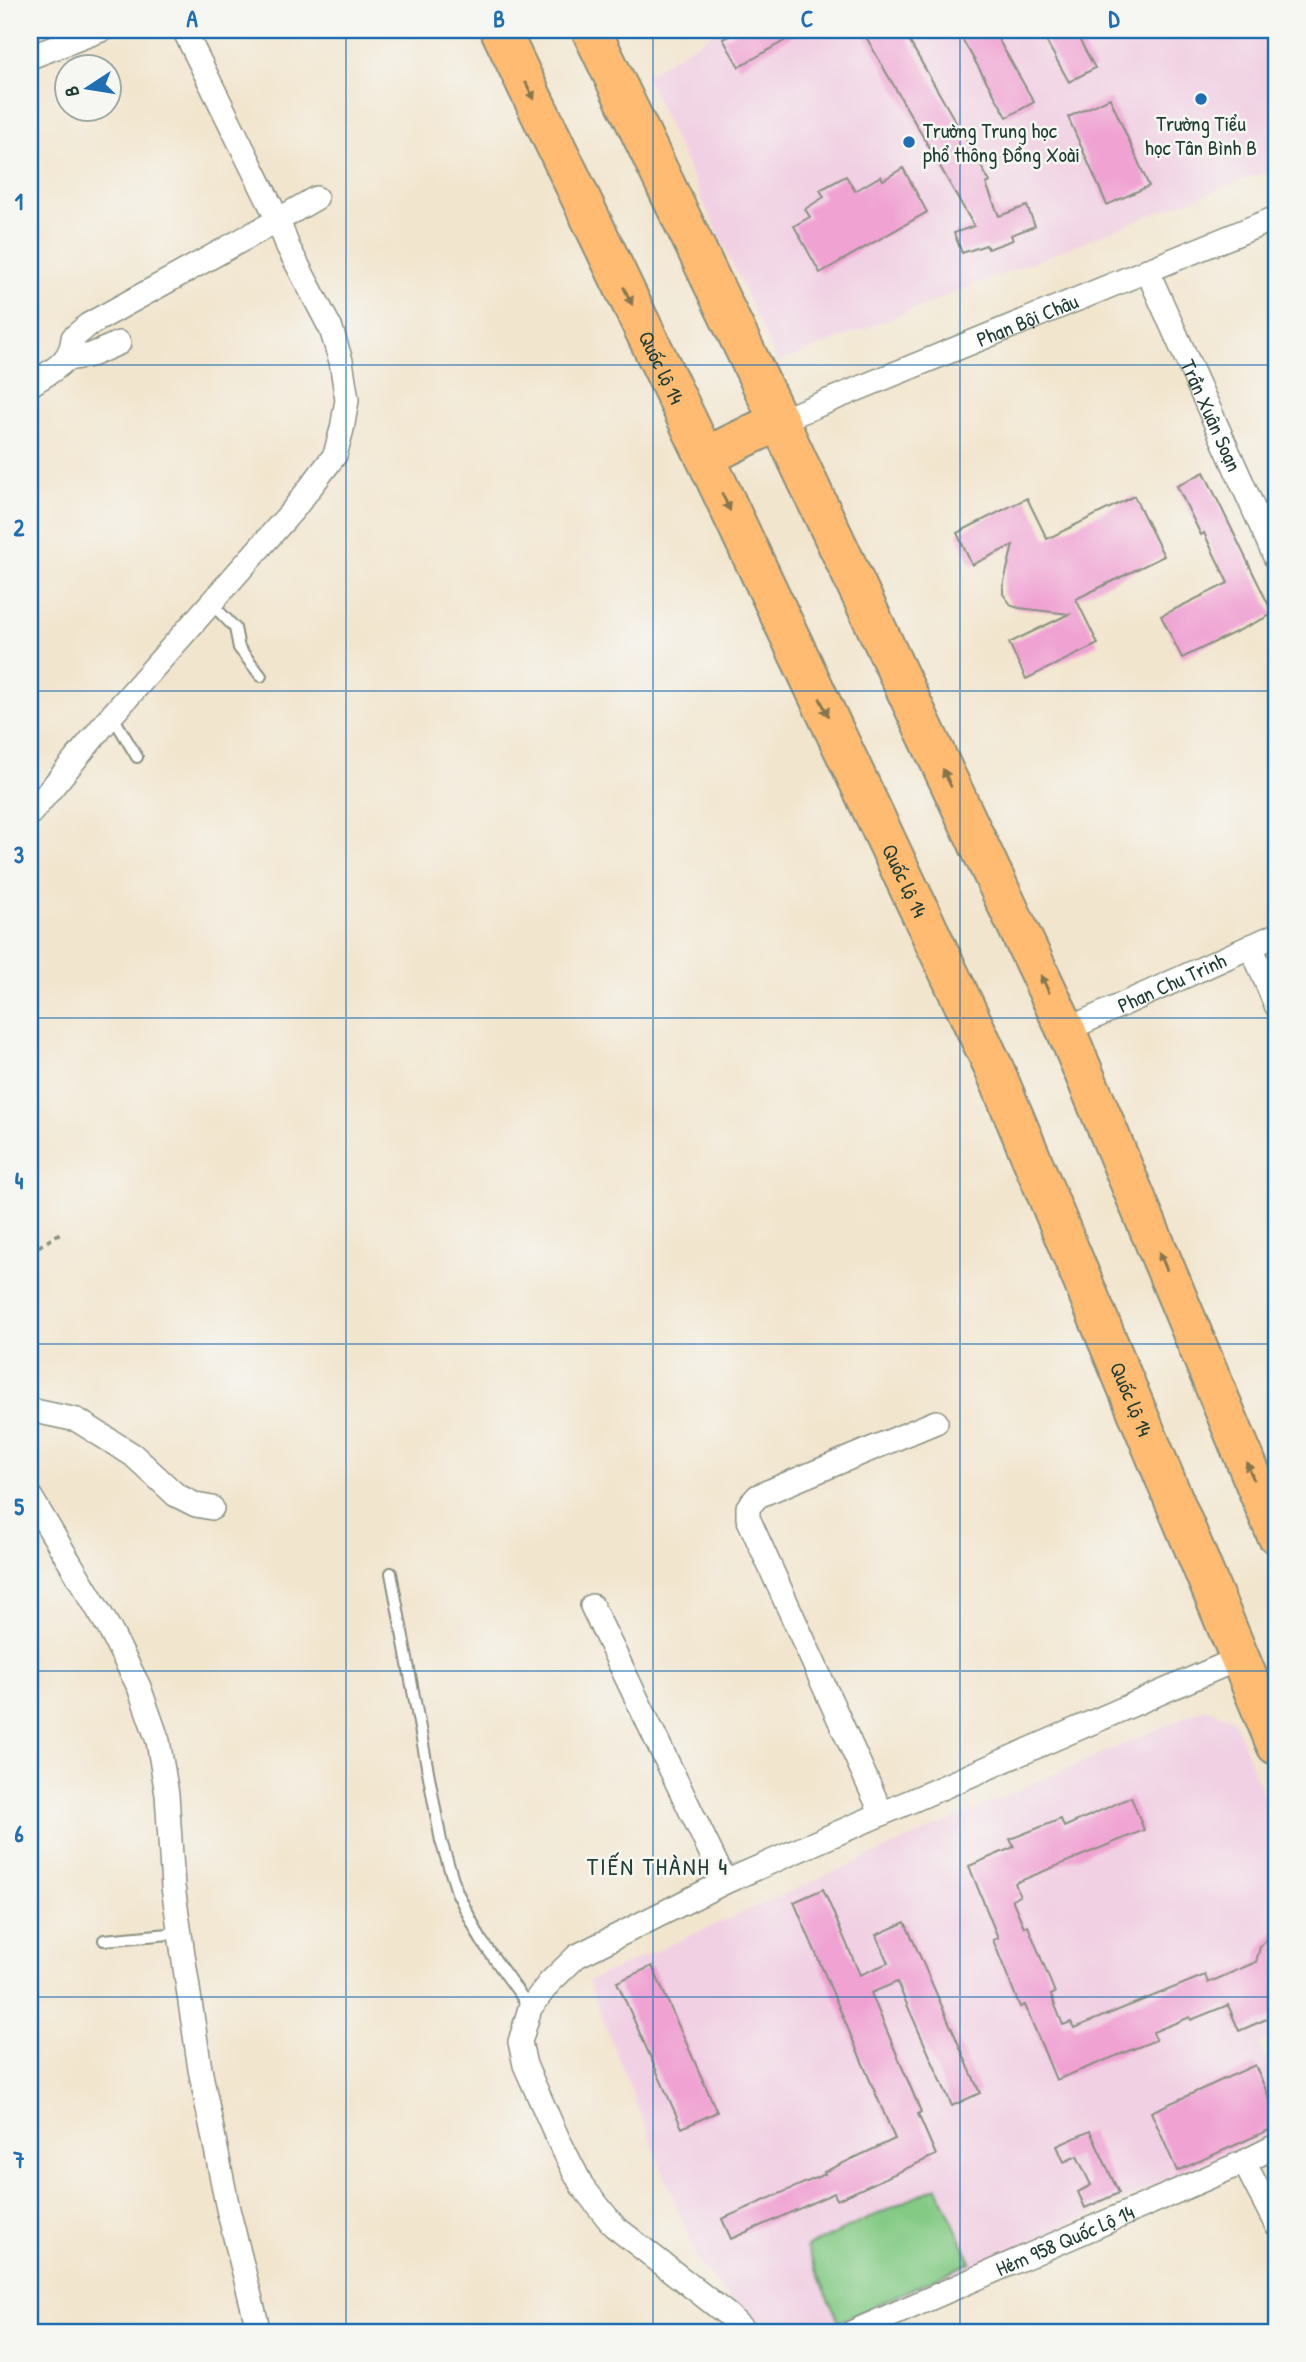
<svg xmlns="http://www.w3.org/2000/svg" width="1306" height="2362" viewBox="0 0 1306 2362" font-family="'Patrick Hand',sans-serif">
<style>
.built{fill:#f1d0e3}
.green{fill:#84ca85;stroke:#52845c;stroke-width:2}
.building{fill:#f0a3d3}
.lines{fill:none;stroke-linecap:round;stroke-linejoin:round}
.lane-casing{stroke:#889181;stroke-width:14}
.street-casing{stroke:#889181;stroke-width:26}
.highway-casing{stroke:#889181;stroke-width:42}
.path{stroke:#889181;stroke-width:3.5;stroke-dasharray:5 5;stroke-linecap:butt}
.lane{stroke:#fff;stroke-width:10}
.street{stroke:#fff;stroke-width:23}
.highway{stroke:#ffbb71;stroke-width:38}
.oneway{fill:#84764f}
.grid{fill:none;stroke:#1f6fb2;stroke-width:2;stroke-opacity:0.55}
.poi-dot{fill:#1f6fb2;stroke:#f6f6f2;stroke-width:2.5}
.labels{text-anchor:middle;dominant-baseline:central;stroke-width:5;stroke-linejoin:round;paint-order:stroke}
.poi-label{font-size:21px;fill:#1f3d34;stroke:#f6f6f2}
.street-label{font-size:21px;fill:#1f3d34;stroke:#f6f6f2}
.quarter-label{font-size:24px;letter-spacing:2px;fill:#1f3d34;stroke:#f6f6f2}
.neatline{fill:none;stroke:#1f6fb2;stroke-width:2.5}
.grid-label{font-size:23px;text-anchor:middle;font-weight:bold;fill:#1f6fb2}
</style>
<rect width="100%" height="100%" fill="#f6f6f2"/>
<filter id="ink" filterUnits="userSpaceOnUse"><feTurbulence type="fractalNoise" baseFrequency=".0143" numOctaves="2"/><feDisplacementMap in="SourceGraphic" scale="14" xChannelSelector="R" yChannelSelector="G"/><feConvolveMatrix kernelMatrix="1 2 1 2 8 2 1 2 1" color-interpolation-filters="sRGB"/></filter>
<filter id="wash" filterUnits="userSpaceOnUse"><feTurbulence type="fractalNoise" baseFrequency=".00686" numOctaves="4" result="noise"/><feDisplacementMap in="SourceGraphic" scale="28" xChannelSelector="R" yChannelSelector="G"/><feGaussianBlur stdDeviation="1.57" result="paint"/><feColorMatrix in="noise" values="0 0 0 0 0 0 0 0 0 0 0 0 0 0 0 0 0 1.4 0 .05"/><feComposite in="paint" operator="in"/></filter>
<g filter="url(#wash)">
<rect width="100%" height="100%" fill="#f2e5ce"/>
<path class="built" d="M719,30H1276V168L1166,209L778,363L645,75Z
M1205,1708L1233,1719L1276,1826V2037L1259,2044L1276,2082V2132L828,2332H760L700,2265L588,1981Z"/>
<path class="green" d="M937,2187L971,2262L839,2322L806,2247Z"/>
<g id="blocks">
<path class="building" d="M740,30H803L739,67L723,39Z
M862,30H903L990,182L986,184L999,216L1027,206L1035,226L1011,235L1013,240L988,249L986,245L962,253L954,233L974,226Z
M957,30H993L1034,102L1007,117Z
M1040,30H1074L1095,68L1069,82Z
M1110,98L1149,186L1107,205L1068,117Z
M903,168L927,212L820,273L794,226L810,217L805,209L824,197L820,190L846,176L855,191L881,176L883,180Z
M1204,472L1273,614L1182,658L1161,616L1228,583L1204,533L1201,535L1177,486Z
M1134,496L1164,556L1076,599L1098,644L1026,679L1009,643L1069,614L1019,608L1012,606L1003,594V586L1013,545L972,565L957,533L1027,498L1047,539Z
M1131,1797L1144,1830L1015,1883L1020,1896L1012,1899L1024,1927L1028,1926L1055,1993L1051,1995L1063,2025L1071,2022L1074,2028L1205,1975L1208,1983L1256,1962L1260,1947L1276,1928V2015L1239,2031L1228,2005L1191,2020L1190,2017L1153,2032L1156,2040L1056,2080L1025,2005L1020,2007L993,1940L998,1938L969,1866L1014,1847L1010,1839L1061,1819L1064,1827Z
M823,1889L860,1975L888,1963L876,1935L905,1922L980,2093L952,2106L897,1982L871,1993L921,2112L918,2114L936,2155L837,2200L834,2193L731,2239L722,2219L825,2174L824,2172L895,2139L794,1902Z
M652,1966L717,2112L682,2128L617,1982Z
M1255,2065L1276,2113V2127L1177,2171L1151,2112Z
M1090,2131L1119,2193L1085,2208L1078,2192L1091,2185L1077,2156L1064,2162L1057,2146Z"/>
</g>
</g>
<g filter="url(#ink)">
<use href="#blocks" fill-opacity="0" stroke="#889181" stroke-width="2"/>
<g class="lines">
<g class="lane-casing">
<path id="lane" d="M211,603L235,628L239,648L261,676
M112,715L137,757
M391,1573L441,1841L457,1892L481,1940L530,2008
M104,1940L180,1933"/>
</g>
<g class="street-casing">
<g id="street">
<path d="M30,57L101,30"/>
<path id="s1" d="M1147,270L1276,559"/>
<path d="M68,359L91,355L119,343"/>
<path d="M30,385C50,371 71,364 73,338L88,325L278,220L184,30"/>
<path id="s2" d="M779,421L1276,218"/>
<path d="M30,814L112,715L293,510L335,455L342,429L347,400L341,361L331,329L288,247L278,220L316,198"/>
<path d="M1251,946L1276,1005"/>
<path id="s3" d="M1066,1030L1276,935"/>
<path d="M30,1410L77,1420L133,1455L176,1495L196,1505L212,1508"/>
<path d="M30,1496L109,1628L139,1687L158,1741L167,1794L173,1887L200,2069L228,2209L259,2332"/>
<path d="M592,1606L725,1882"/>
<path d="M882,1814L748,1518V1507L758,1496L936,1422"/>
<path d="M1244,2162L1276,2224"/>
<path d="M745,2332L728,2315L614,2226L582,2186L558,2139L525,2065L520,2042L530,2008L549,1983L577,1956L725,1882L1240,1658"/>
<path id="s4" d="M853,2332L1244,2162L1276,2146"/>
</g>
</g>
<g class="highway-casing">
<g id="highway">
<path id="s5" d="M500,30L705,457L993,1066L1276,1745"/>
<path d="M591,30L779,421L1066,1030L1276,1534"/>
<path d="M705,457L779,421"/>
</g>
</g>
<path class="path" d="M30,1252L62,1232"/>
<use href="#lane" class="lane"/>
<use href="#street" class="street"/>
<use href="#highway" class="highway"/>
</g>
<defs><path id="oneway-solid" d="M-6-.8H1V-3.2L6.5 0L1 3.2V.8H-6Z" transform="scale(1.75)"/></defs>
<g class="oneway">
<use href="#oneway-solid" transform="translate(530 91) rotate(64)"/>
<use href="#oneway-solid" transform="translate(628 296) rotate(64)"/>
<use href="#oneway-solid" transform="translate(726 502) rotate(65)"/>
<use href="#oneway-solid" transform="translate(824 707) rotate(65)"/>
<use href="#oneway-solid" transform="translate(947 778) rotate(-115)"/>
<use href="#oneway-solid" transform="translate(1045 984) rotate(-115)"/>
<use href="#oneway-solid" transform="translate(1163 1261) rotate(-113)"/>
<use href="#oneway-solid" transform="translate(1250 1471) rotate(-113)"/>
</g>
</g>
<path class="grid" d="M346,30V2332M653,30V2332M960,30V2332M30,365H1276M30,691H1276M30,1018H1276M30,1344H1276M30,1671H1276M30,1997H1276"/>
<g class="poi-dot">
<circle cx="1201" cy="99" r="7"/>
<circle cx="909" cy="142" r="7"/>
</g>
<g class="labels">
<g class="poi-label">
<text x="1201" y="123">Trường Tiểu<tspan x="1201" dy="24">học Tân Bình B</tspan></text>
<text x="923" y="130" text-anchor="start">Trường Trung học<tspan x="923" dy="24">phổ thông Đồng Xoài</tspan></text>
</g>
<g class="street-label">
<text stroke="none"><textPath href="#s2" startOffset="268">Phan Bội Châu</textPath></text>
<text stroke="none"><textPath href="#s5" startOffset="374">Quốc lộ 14</textPath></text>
<text stroke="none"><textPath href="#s1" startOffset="159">Trần Xuân Soạn</textPath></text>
<text stroke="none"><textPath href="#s5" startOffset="942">Quốc lộ 14</textPath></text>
<text stroke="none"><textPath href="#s3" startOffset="116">Phan Chu Trinh</textPath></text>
<text stroke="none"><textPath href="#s5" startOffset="1508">Quốc lộ 14</textPath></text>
<text stroke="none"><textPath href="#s4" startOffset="231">Hẻm 958 Quốc Lộ 14</textPath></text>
</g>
<g class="quarter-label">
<text x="658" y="1866">TIẾN THÀNH 4</text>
</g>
</g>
<rect width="1306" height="2362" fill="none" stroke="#f6f6f2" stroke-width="77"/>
<g transform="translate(88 88) rotate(258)"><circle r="33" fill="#f6f6f2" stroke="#a0aca6" stroke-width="2"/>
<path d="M0-5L12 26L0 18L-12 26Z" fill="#1f6fb2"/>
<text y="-10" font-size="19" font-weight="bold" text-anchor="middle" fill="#1f3d34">B</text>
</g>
<rect x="38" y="38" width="1230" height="2286" class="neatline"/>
<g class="grid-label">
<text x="192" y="27">A</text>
<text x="499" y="27">B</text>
<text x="807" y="27">C</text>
<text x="1114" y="27">D</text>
<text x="19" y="210">1</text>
<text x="19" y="536">2</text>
<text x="19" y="863">3</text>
<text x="19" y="1189">4</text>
<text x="19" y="1515">5</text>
<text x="19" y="1842">6</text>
<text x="19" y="2168">7</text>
</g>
</svg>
